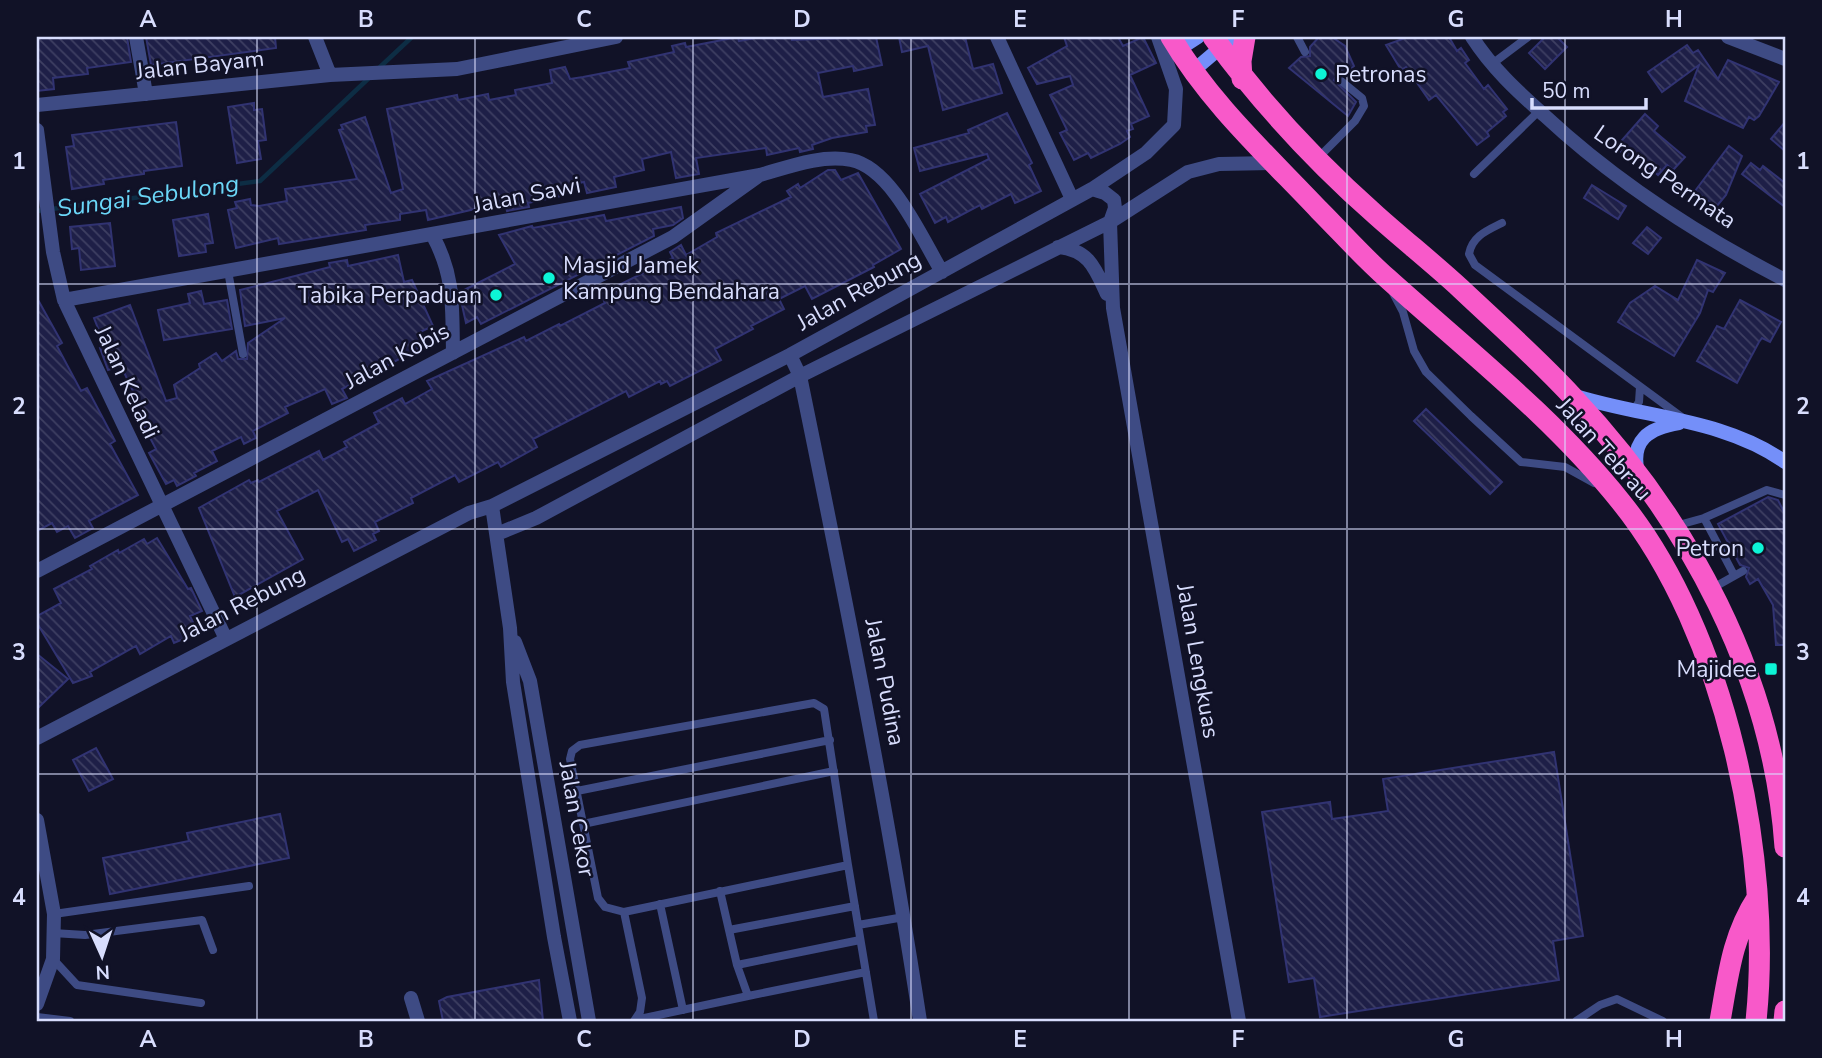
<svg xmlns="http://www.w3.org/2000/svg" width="1822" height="1058" viewBox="0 0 1822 1058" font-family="'Nunito Sans',sans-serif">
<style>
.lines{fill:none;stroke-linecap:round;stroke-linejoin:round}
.stream{stroke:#0d2d44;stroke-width:4.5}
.building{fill:url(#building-back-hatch);stroke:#313372;stroke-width:2}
.lane{stroke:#3e4b84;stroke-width:8}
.street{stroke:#3e4b84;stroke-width:14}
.secondary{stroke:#748ff9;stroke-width:14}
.highway{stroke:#f859c9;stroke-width:21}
.grid{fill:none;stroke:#d8ddfd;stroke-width:2;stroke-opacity:0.55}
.poi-dot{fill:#0df4d6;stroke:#111227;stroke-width:2.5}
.labels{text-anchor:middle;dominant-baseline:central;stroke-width:5;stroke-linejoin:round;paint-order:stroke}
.street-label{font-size:23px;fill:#d8ddfd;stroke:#111227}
.poi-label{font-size:23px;fill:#d8ddfd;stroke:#111227;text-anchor:end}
.water-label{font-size:24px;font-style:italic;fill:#6bd7f8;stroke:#111227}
.neatline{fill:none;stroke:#d8ddfd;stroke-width:2.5}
.grid-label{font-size:23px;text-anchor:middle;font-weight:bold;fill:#d8ddfd}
</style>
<defs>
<pattern id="building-back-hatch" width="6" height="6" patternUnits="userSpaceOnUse" patternTransform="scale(1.75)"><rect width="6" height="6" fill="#1e1f47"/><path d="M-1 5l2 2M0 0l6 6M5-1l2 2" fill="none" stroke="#3e3f62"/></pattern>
</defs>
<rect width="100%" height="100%" fill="#111227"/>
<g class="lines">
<path class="stream" d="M380,67L412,37
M37,211L260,181L369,78"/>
</g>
<path class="building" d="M37,37H127L131,62L87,68L88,74L53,78L54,89L37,91Z
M146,37H275L276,48L151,65Z
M738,37L739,41L760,37H792V40L876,37L882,65L854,71L853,66L818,73L823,97L868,89L875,125L866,126L867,132L832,138L812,145L813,149L800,152L799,148L767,155L766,148L696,158L699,174L676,178L671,152L642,159L644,170L614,177L616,187L587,193L584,182L559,187L561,196L528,203L529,207L507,211L505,202L428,220L426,210L400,214V220L365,225L366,230L279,244L278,238L236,248L228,210L237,208L235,202L250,199L251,205L259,206L287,201L285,189L357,179L339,130L343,129L341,125L365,117L391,193L403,189L387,109L457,95L458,100L488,94L489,100L516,95L515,90L552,83L550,70L565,67L570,79L583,77L630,68L628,62L674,52L672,46L685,43L686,47Z
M899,37H965L973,69L993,64L1002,93L943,110L928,46L902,52Z
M1064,37H1118L1123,46L1143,37L1156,63L1130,75L1149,116L1131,124L1133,129L1127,131L1130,137L1120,144L1091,158L1088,153L1074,160L1060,133L1067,130L1050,95L1073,85L1070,76L1037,84L1028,68L1067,46Z
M1319,37H1332L1345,46L1354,66L1345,75L1337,74L1334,80L1356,102L1348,116L1289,68L1301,57L1310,56V47Z
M1408,37H1449L1457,51L1461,48L1469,60L1465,63L1484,89L1488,85L1507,109L1503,112L1506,116L1487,132L1489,136L1477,145L1436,95L1429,100L1406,67L1401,70L1386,45Z
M1545,37H1557L1567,47L1545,69L1529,53Z
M1687,45L1693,53L1698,50L1718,79L1728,60L1779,82L1759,116L1754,120L1749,117L1743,128L1685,101L1699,65L1662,92L1648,72Z
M254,103V110L262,109L266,140L258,141L261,159L237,163L228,107Z
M1007,113L1032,163L1029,165L1041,191L1015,203L1011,194L982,209L980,205L948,222L946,217L935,223L920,194L989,159L987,154L920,171L914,148L969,133L968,130Z
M1645,114L1658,126L1654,131L1685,157L1673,170L1667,165L1658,175L1634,154L1629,159L1616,147Z
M176,122L182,166L144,171V174L103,180L104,184L72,189L66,147L74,146L72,135Z
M1785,122V151L1771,139Z
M1729,146L1742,156L1726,195L1716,207L1695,191Z
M1751,163L1760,170L1763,166L1785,183V207L1742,174Z
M828,170H835L841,180L858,173L901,249L873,265L874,267L812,299L805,286L779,299L784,309L751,326L753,329L715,349L721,360L670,386L667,381L661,384L660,381L629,397L626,391L533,439L537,447L501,467L498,462L459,482L455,475L411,498L413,503L375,522L379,531L373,534L376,540L354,551L348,539L342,542L318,490L277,511L303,559L235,597L199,508L249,480L251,483L258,480L259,482L319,451L323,460L347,447L344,442L379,423L374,413L402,398L405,404L432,389L427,381L524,337L526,341L559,324L560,326L605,303L601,294L673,258L670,252L681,245L686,255L717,237L716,233L791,197L787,191L798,184L800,188Z
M1592,185L1626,206L1618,219L1584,198Z
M681,207L683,218L673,225L653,229L654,236L481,324L477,317L466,323L462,305L470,301L464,290L515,264L499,235L532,226L533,228L604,215L606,221Z
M208,214L213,243L205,244L206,252L179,256L173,220Z
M110,223L115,266L81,270L79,248L72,249L70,227Z
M1647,227L1661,238L1648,254L1633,243Z
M398,255L404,282L412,280L433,326L420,332L426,345L342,389L347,398L332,404L325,389L285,407L288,413L253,431L256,438L244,444L241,437L212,451L217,461L194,473L196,476L177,486L174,480L166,484L149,453L156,449L139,417L144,414L121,366L108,370L100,348L105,346L94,318L130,305L166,401L177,398L174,385L200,368L199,364L216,353L222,361L236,351L238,359H247L248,343L285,318L245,326L240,290L330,267L329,263L347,260L348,266Z
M1697,260L1725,273L1713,292L1708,290L1700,313L1674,356L1618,322L1630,303L1655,286L1678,300Z
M201,291L204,304L227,300L232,329L164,340L158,310L190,303L188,294Z
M37,298L62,343L57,346L81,391L87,388L115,441L110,444L138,495L89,521L93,528L75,538L68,526L57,532L52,523L37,531Z
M1740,300L1781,322L1770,342L1762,338L1759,342L1737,383L1697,361L1717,326L1724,329Z
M1426,409L1502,482L1490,494L1414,421Z
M1768,497L1778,500L1785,514V645H1776L1773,605L1758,579L1750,584L1746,577L1749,568L1740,565L1718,524Z
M157,538L188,589L191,588L202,611L190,616L198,633L174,643L171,636L140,654L136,646L90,672L92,676L73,683L37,623V616L61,603L54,589L92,569L90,566L118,550L119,553L144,539L147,544Z
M37,654L68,679L37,709Z
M96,748L113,779L89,791L73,760Z
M1554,752L1583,936L1553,941L1559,980L1320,1017L1314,978L1289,982L1262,812L1330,802L1332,819L1388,811L1383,779Z
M280,814L289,858L110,894L103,858L189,841L187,833Z
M539,980L543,1021H443L439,1001L447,997Z"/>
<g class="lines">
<path class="lane" d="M1297,37L1305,52
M1492,64L1528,37
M1318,158L1355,121L1364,106L1362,98L1340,80
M1474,174L1539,111
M1502,223C1488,230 1472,236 1469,254L1475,265L1683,418
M228,271L243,354
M1393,293L1403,312L1414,351L1426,372L1471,416L1521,462L1565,467L1594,483
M1632,412L1639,402L1640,387
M1704,518L1734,575
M1675,526L1704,518L1767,490L1785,495
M1711,589L1743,571
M577,791L830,740
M583,824L834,771
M848,865L824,709L814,703L580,745L572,751L570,759L598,898L605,907L624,912L848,865L874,1021
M720,891L737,965L748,996L866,972
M660,904L683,1010
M624,912L642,998L640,1012L634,1021
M54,914L249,886
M858,925L904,917
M729,930L855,906
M53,933L85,935L202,920L213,950
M53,959L77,985L201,1003
M737,965L860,940
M37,1017L70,1021
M635,1020L748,996
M1576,1021L1600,1005L1617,999L1663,1021"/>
<path class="street" d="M136,37L146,94
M315,37L330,75
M997,37L1072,199
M1472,37C1492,68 1517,91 1544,115C1616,182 1698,235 1785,280
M1728,37L1785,59
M37,105L330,75L457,69L616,37
M37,130L53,252L64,300L225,637
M1092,189L1105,193L1114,200L1115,208L1110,222L1113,308L1239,1021
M433,236C455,277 452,307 453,353
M1058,247C1089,250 1095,268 1107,294
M64,300L760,175C788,167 822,154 851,160C892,168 922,239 942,272
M790,355L800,376C844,591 887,805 920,1021
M492,506L510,628L513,682L554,937L570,1021
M497,534L536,518L800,376L1110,222L1188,172L1219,164L1274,163
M37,571L673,237L757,177
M515,642L530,681L589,1021
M37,738L469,513L492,506L790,355L1092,189L1146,153L1174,125L1176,89L1158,37
M37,820L54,914L53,959L37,1004
M411,998L418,1021"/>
<path class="secondary" d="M1178,50L1198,37
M1193,71L1233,37
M1572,395C1643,418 1723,418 1785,462
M1638,473C1630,440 1649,428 1679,423"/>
<path class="highway" d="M1171,37C1209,102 1267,155 1319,210C1342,233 1363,257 1387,278C1467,350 1554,418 1621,502C1726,632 1773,858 1756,1021
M1213,37C1261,103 1316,162 1377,216C1405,241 1434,264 1461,289C1498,324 1537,358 1572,396C1688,519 1773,675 1785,847
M1242,79L1241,61L1245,37
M1720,1021C1728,977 1732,936 1757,898
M1784,1021L1785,1011"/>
</g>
<path class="grid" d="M257,37V1021M475,37V1021M693,37V1021M911,37V1021M1129,37V1021M1347,37V1021M1565,37V1021M37,284H1785M37,529H1785M37,774H1785"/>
<g class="poi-dot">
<circle cx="1321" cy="74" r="7"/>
<circle cx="549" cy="278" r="7"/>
<circle cx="496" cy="295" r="7"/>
<circle cx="1758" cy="548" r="7"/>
<rect x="1764" y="662" width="14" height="14" rx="3.5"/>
</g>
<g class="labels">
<g class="street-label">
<text transform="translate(200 65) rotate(-6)">Jalan Bayam</text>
<text transform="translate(1665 177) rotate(34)">Lorong Permata</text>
<text transform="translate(527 195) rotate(-11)">Jalan Sawi</text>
<text transform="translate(859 291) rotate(-29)">Jalan Rebung</text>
<text transform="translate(397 356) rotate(-28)">Jalan Kobis</text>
<text transform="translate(127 382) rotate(65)">Jalan Keladi</text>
<text transform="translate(1604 449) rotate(48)">Jalan Tebrau</text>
<text transform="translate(242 604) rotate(-27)">Jalan Rebung</text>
<text transform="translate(1198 661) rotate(80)">Jalan Lengkuas</text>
<text transform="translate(885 682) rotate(79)">Jalan Pudina</text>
<text transform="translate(577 819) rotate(80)">Jalan Cekor</text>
</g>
<g class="poi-label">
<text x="1335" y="74" text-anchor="start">Petronas</text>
<text x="563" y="265" text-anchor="start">Masjid Jamek<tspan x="563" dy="26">Kampung Bendahara</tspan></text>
<text x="482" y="295">Tabika Perpaduan</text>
<text x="1744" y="548">Petron</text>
<text x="1757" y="669">Majidee</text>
</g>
<g class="water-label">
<text transform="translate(148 196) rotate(-8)">Sungai Sebulong</text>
</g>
</g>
<rect width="1822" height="1058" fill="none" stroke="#111227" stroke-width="77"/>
<g transform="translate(102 956) rotate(177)" stroke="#111227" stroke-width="5" paint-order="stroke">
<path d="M0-5L12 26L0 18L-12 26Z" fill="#d8ddfd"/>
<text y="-10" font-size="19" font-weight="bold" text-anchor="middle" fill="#d8ddfd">N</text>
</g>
<path d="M1532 98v10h114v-10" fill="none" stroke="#d8ddfd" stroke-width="3.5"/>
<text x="1542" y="98" font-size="21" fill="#d8ddfd" stroke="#111227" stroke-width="5" paint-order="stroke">50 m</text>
<rect x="38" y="38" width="1746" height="982" class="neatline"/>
<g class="grid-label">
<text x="148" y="27">A</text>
<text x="366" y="27">B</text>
<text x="584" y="27">C</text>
<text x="802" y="27">D</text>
<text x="1020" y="27">E</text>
<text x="1238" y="27">F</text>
<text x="1456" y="27">G</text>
<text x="1674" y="27">H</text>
<text x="19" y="169">1</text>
<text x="1803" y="169">1</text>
<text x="19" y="414">2</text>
<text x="1803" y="414">2</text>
<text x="19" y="660">3</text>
<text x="1803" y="660">3</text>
<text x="19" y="905">4</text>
<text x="1803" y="905">4</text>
<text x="148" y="1047">A</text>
<text x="366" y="1047">B</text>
<text x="584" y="1047">C</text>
<text x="802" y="1047">D</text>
<text x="1020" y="1047">E</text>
<text x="1238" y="1047">F</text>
<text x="1456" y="1047">G</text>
<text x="1674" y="1047">H</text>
</g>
</svg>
